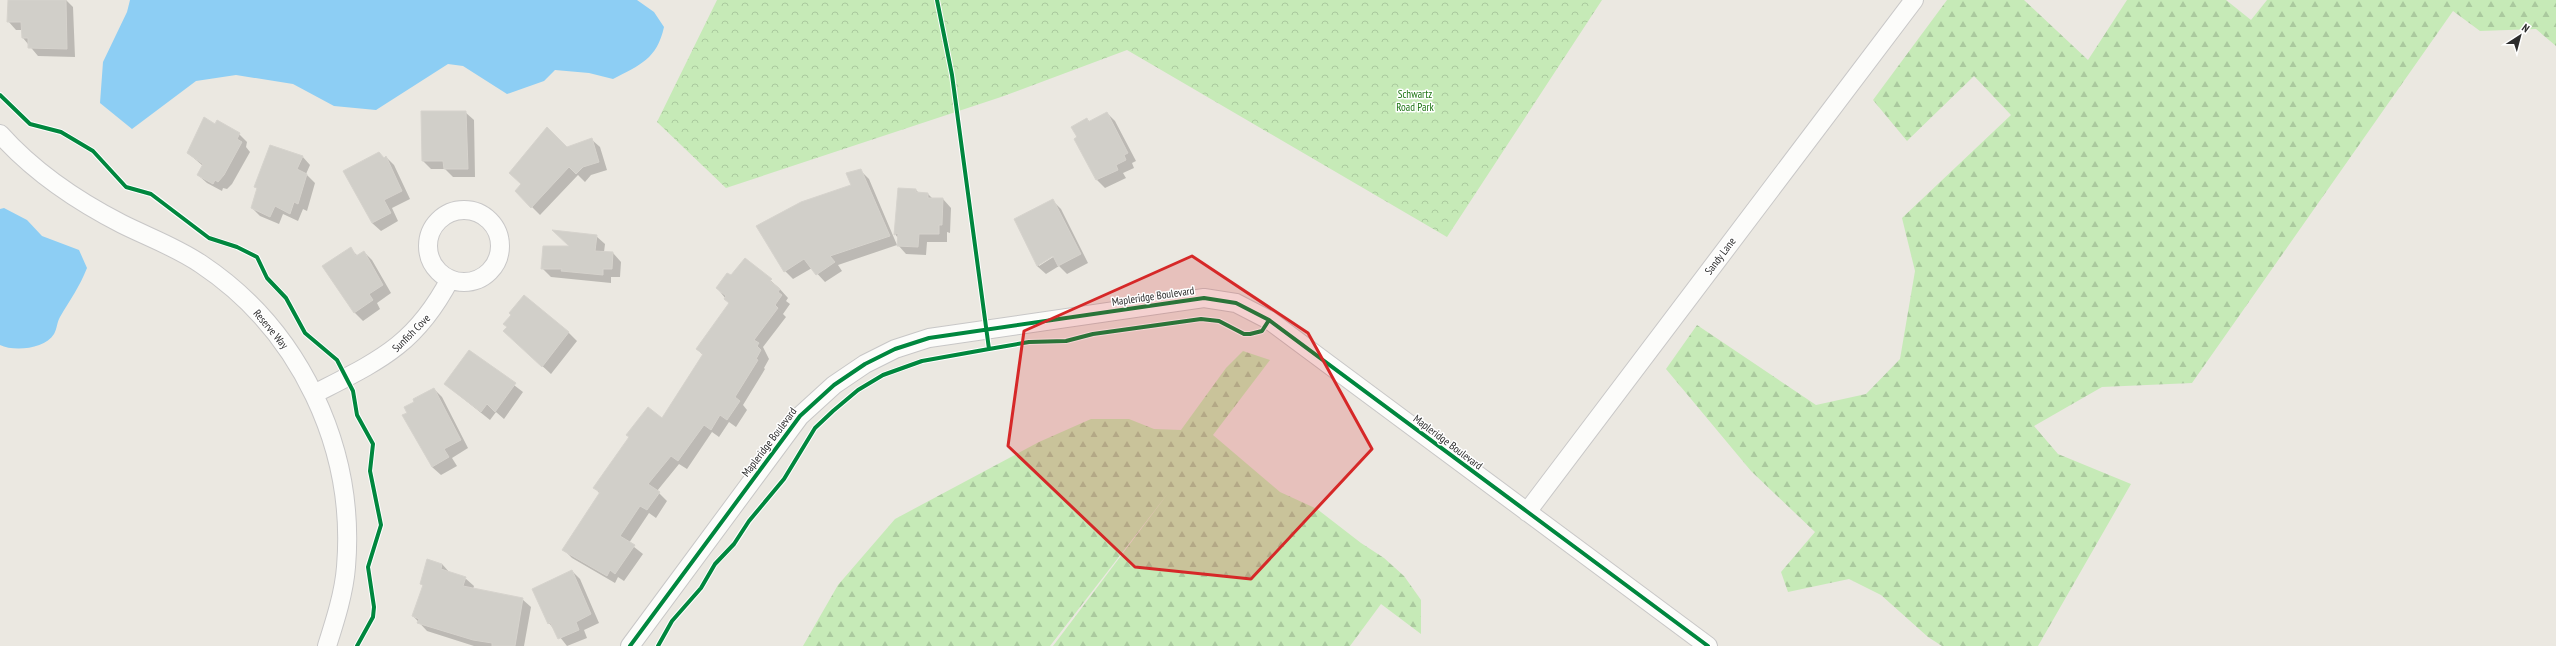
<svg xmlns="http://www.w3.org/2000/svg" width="2556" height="646" viewBox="0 0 2556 646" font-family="'PT Sans Narrow',sans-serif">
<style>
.forest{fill:url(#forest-firs)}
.park{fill:url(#park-crowns)}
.water{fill:#8dcef4}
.shadow{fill:#0003;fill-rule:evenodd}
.building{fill:#d1cfc9;stroke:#d6d3cd}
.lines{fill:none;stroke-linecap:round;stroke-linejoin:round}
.street-casing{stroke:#c8c7c7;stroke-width:20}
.street{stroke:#fcfcfa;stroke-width:18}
.cycleway-casing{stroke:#fff;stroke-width:6}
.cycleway{stroke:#00873e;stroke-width:4}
.marked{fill:#d62828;fill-opacity:0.2;stroke:#d62828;stroke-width:3;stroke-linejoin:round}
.labels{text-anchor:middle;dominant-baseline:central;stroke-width:3;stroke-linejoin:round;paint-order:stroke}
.park-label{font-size:11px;fill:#1c7313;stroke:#fff}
.street-label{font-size:11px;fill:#2c2c2c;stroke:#fff}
</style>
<defs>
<pattern id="forest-firs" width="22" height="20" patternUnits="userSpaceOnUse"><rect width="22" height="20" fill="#c6eab7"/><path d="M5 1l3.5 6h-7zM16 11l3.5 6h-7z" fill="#aac99e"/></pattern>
<pattern id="park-crowns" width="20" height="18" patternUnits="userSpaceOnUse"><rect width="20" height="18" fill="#c6eab7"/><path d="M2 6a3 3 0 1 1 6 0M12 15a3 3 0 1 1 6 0" fill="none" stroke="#aac99e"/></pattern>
</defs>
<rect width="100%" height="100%" fill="#ebe8e1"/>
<path class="forest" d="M1947,0H2024L2088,60L2127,0H2226L2251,20L2267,0H2556V46L2536,29L2480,31L2453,11L2192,383L2102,387L2034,426L2058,454L2131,484L2038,646H1942L1928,637L1881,595L1849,579L1788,592L1781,572L1815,532L1751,471L1666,369L1697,325L1816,405L1866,394L1900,359L1915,271L1902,218L2011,115L1974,76L1907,141L1873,100Z
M1243,351L1270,360L1213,435L1280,492L1317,509L1361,543L1384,558L1404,576L1421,600V634L1381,604L1350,646H1053L1169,492L1050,646H803L838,585L895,519L1039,442L1091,419H1129L1154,429L1181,430L1226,368Z"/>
<path class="park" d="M717,0H1602L1447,237L1127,50L1001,97L726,188L657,122Z"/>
<path class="water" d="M130,0H637L654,12L664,27C657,59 640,65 613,79L589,73L555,70L544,81L507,94L463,66L448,64L376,110L334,106L293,84L236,75L196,81L132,129L100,103L103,62L127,12Z
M4,208L27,220L42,236L79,250L87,268C79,288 71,298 60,317C57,322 57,329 54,334C45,349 14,352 0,345V209Z"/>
<path class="shadow" d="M9,0H66L73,7L75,57L38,56L23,38L22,30H16L8,21Z
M465,112L474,120L475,177H453L445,169H431L423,161Z
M1107,113L1115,121L1136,161L1132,163L1134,168L1123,173L1126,178L1105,188L1097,180L1075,139L1087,119L1090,122Z
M215,126L239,134L247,142L246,147L250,152L232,184L227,189L223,188L222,191L207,183L198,175L203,166L188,153Z
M591,139L600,147L607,170L591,175L585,182L578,175L540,215L516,191L567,148Z
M302,156L310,165L306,174L315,183L307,211L303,209L298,221L283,214L279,224L260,216L252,208L258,189L255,186Z
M386,157L394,165L410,199L392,208L398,221L381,231L372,223Z
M860,170L869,179L897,245L838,265L842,271L825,282L812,268L793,279L785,271L852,186Z
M916,190L919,193L928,194L933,199H943L951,208L950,233L947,232V242H927L926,255L906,254L898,245V238L895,234Z
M1052,200L1061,209L1088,263L1067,274L1059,266L1046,274L1037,266ZM1057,252L1058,254L1039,266V263Z
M596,236L605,244L604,252L613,253L621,262L620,277H611V283L551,277L542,268L571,248Z
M350,249L358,256L364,252L372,260L391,293L377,303L380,309L363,321L355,313L324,266Z
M746,259L779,288L788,298L786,301L790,304L783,314L786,317L763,347L769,359L764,368L765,369L743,405L747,410L736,427L729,422L719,437L712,432L687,469L679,464L657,491L667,501L656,518L649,513L629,543L643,554L624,581L618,577L615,583L572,558L564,550L600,494L595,488L662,419L703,355L697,349L730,304L717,288L732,276Z
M568,332L577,341L551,374L513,339Z
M470,351L523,392L504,419L496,412L490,420L445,384Z
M434,389L442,397L468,448L452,458L457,466L441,475L432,467L408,413Z
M442,564L450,573L465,578L474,586L473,589L522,599L531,607L524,646H474L427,631L413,616L424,586L421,584Z
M572,571L580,579L599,623L584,630L587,638L567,646L549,623L533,590Z"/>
<path class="building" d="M8,0H66L67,49L28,48V38H22L21,22H7Z
M421,111H466L468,169H444L443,161H422Z
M1107,112L1128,153L1124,155L1126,160L1116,165L1118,170L1096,180L1074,139L1077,137L1071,127L1087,118L1088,122Z
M204,117L215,124L217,120L240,133L237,139L242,142L224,175L218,182L215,180L213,184L197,175L203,164L187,153Z
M547,127L567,147L592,138L599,162L583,167L576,174L569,167L531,208L515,191L521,184L509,173Z
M270,145L303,156L297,169L307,174L298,204L294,202L290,214L275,206L270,217L251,208L257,188L254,187Z
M379,152L384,158L386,156L402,191L384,200L391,213L372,223L343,171Z
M861,169L890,236L830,256L835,262L816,275L804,259L784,272L756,226L801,202L851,185L846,173Z
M898,188L916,189V192L928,193V198H943L942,225H939V234H919L918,247L897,246L898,233L894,235Z
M1053,199L1081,254L1058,266L1053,256L1037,266L1014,219Z
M552,230L597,235L595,251L613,252L612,269H603V275L561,271L562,269H541L543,246H569Z
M351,247L356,256L364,251L383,285L369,294L373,300L354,313L322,266Z
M745,258L772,279L770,281L780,289L778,292L782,295L775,305L778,308L754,340L759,343L757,346L761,350L756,359L758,360L735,397L740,401L727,420L720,415L711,430L704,425L678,461L671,456L648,484L660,492L647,510L640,506L620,536L635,545L615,574L610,570L607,576L562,550L600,492L593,488L629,437L626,435L648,407L662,418L703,354L696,349L729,303L724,299L726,296L716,288L727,273L731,275Z
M524,295L569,332L542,367L503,331L507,327L503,324L511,315L509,313Z
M469,350L516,383L495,412L487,404L481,412L444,384Z
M434,388L461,440L444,449L449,457L432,467L402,415L407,413L404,407L414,402L413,399Z
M427,559L442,564L441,569L466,577L463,586L523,598L515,646H492V643L473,640L417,623L419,619L412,616L423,585L420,584Z
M572,570L591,614L576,622L579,630L558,639L550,622L548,624L532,589Z"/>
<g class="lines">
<g class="street-casing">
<path id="street" d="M0,134C34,172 77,201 122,224C148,237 176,247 201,264C300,330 356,448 346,567C344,593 335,621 327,646
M428 246a36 36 0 1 1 72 0a36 36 0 1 1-72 0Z
M314,394C378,361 415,346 450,279
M1527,512L1914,0
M630,646L800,416L834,385L865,364L895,349L929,338L1204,298L1236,303L1269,320L1708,646"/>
</g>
<use href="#street" class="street"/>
<g class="cycleway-casing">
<path id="cycleway" d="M937,0L952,75L989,349L1029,342L1066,341L1093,334L1201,319L1219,321L1244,334H1250L1262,331L1269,320
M0,95L30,124L61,132L93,151L126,187L151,194L209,238L237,247L257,257L267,278L286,298L305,333L337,360L353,391L357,415L373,444L370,471L381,525L368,567L374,607L373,617L357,646
M630,646L800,416L834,385L865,364L895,349L929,338L1204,298L1236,303L1269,320L1708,646
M658,646L672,621L701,588L715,564L734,544L749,521L784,479L815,428L833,411L858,390L883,375L922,361L989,349"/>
</g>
<use href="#cycleway" class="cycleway"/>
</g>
<path class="marked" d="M1192,256L1308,333L1372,449L1251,579L1135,567L1008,446L1024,331Z"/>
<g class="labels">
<g class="park-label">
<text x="1415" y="94">Schwartz<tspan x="1415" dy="13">Road Park</tspan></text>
</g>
<g class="street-label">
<text transform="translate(1720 256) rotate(-53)">Sandy Lane</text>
<text transform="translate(1153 296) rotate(-8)">Mapleridge Boulevard</text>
<text transform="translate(271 329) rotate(50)">Reserve Way</text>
<text transform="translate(411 333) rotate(-45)">Sunfish Cove</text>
<text transform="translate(769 442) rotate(-53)">Mapleridge Boulevard</text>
<text transform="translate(1448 442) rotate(37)">Mapleridge Boulevard</text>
</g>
</g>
<g transform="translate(2520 36) rotate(36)" stroke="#ffffff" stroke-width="3" paint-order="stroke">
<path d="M0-3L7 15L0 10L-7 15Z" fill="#2c2c2c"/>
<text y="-6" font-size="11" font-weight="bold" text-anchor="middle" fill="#2c2c2c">N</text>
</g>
</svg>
